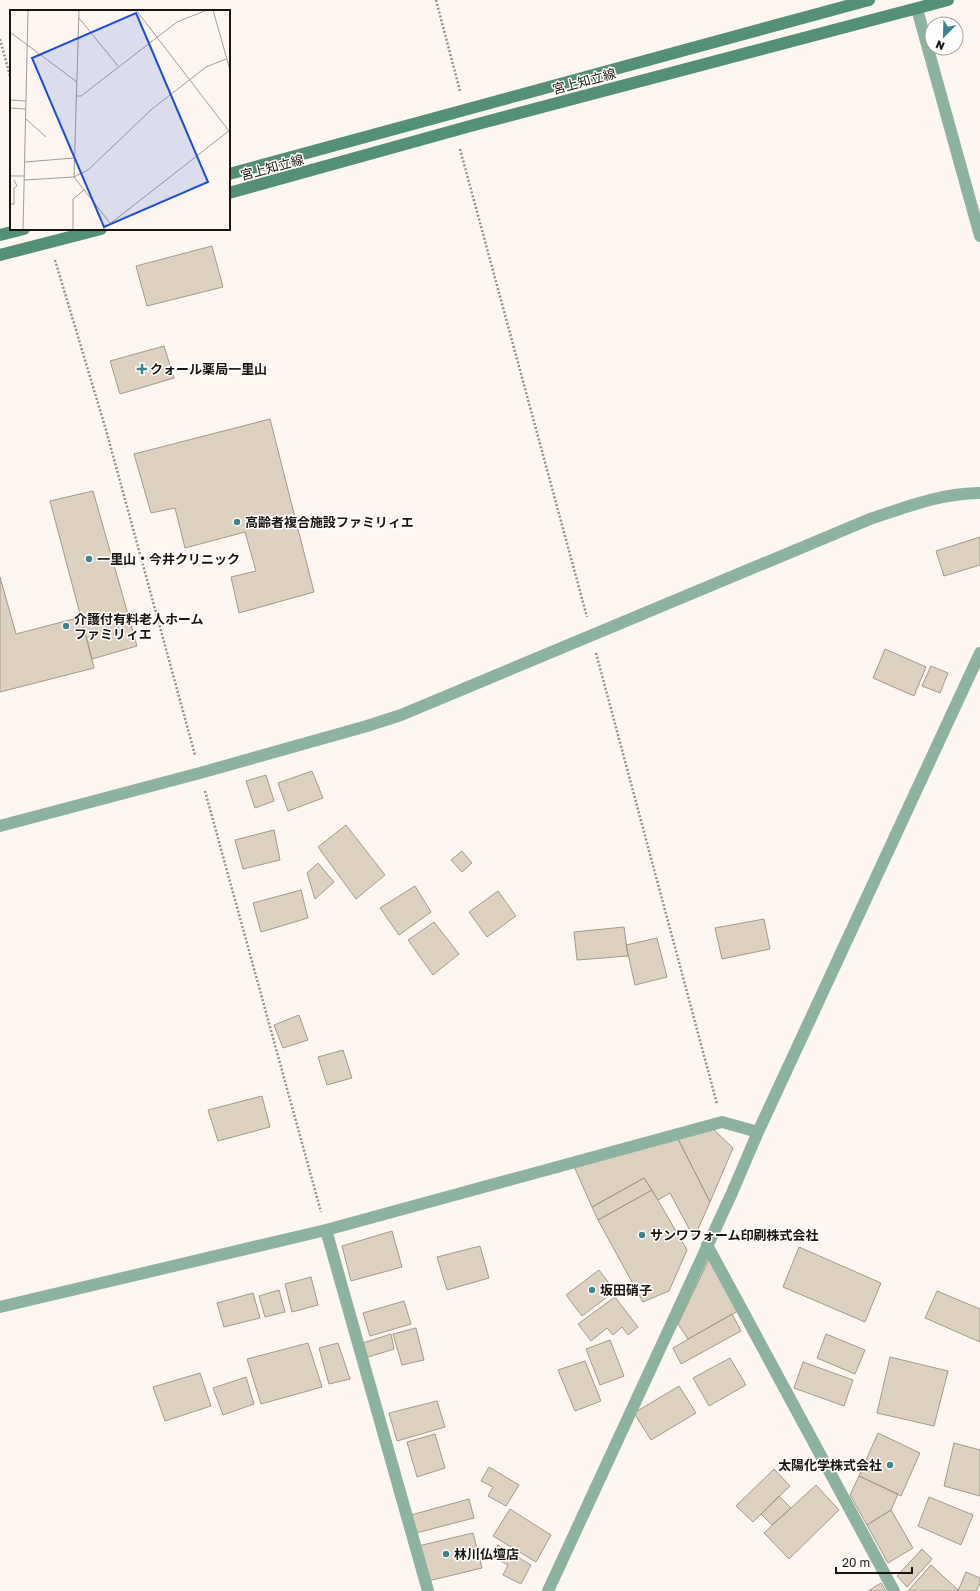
<svg xmlns="http://www.w3.org/2000/svg" width="980" height="1591" viewBox="0 0 980 1591" font-family="'Golos Text','Noto Sans JP',sans-serif">
<style>
.building{fill:#ded1bf;stroke:#a49887}
.lines{fill:none;stroke-linecap:round;stroke-linejoin:round}
.path{stroke:#958e89;stroke-width:2.5;stroke-dasharray:2 2;stroke-linecap:butt}
.street{stroke:#8cb2a0;stroke-width:12}
.secondary{stroke:#549076;stroke-width:12}
.poi-dot{fill:#3e8490;stroke:#fff;stroke-width:1.5}
.labels{text-anchor:middle;dominant-baseline:central;stroke-width:3;stroke-linejoin:round;paint-order:stroke}
.street-label{font-size:13px;fill:#1a140f;stroke:#fff}
.poi-label{font-size:13px;font-weight:bold;fill:#1a140f;stroke:#fff;text-anchor:start}
.inset-road{fill:none;stroke:#a39c96;stroke-width:1}
.view{fill:#1d4ed8;fill-opacity:0.15;stroke:#1d4ed8;stroke-width:2}
.inset-edge{fill:none;stroke:#1a140f;stroke-width:2}
</style>
<rect width="100%" height="100%" fill="#fef6f0"/>
<path class="building" d="M212,246L223,287L147,306L136,266Z
M164,346L174,378L120,394L110,361Z
M270,419L314,592L239,613L231,577L256,571L245,532L185,548L175,508L151,513L134,454Z
M93,491L137,646L92,659L50,501Z
M980,537V565L944,576L936,551Z
M0,577L16,634L81,617L94,668L0,692Z
M885,649L926,667L914,696L873,678Z
M931,666L948,673L940,693L922,686Z
M312,771L323,798L288,811L278,783Z
M266,775L274,801L255,808L246,781Z
M346,825L385,875L356,899L318,847Z
M274,830L280,860L243,869L235,840Z
M462,851L472,863L462,872L451,860Z
M318,863L334,882L315,899L307,873Z
M415,886L431,912L399,935L380,908Z
M301,890L308,918L261,932L253,903Z
M498,891L516,916L487,937L469,912Z
M764,919L770,949L722,959L715,928Z
M434,922L459,954L433,975L408,940Z
M624,927L628,956L577,960L574,932Z
M657,938L667,977L635,985L626,945Z
M299,1015L308,1040L283,1048L274,1025Z
M343,1050L352,1078L327,1085L318,1057Z
M262,1096L270,1127L218,1141L208,1110Z
M712,1128L733,1148L710,1202L677,1137Z
M677,1137L710,1202L694,1238L670,1193L658,1200L644,1178L592,1207L573,1164Z
M644,1178L652,1190L598,1220L592,1207Z
M652,1190L687,1250L669,1291L643,1302L598,1220Z
M392,1231L402,1267L351,1281L342,1246Z
M480,1246L489,1278L447,1290L437,1257Z
M799,1247L881,1283L865,1322L783,1287Z
M710,1257L738,1311L688,1339L678,1324Z
M599,1270L615,1291L582,1316L566,1295Z
M311,1277L318,1305L292,1312L285,1284Z
M279,1290L285,1312L265,1317L259,1296Z
M937,1291L980,1309V1342L925,1318Z
M253,1293L260,1318L224,1327L217,1303Z
M615,1297L638,1327L628,1335L622,1327L613,1335L607,1328L591,1341L578,1324Z
M404,1301L411,1324L370,1336L363,1313Z
M732,1314L741,1331L681,1364L673,1348Z
M416,1328L424,1360L402,1365L393,1334Z
M391,1334L394,1349L365,1358L360,1344Z
M826,1334L865,1350L855,1374L817,1358Z
M610,1340L624,1376L600,1385L586,1349Z
M308,1343L322,1387L261,1404L247,1359Z
M338,1343L350,1379L329,1384L319,1348Z
M890,1357L948,1371L934,1426L877,1413Z
M730,1358L746,1385L709,1406L693,1378Z
M585,1361L601,1401L575,1411L558,1370Z
M803,1362L853,1380L844,1406L794,1388Z
M200,1373L211,1406L165,1421L153,1387Z
M246,1377L254,1404L223,1415L213,1388Z
M679,1386L696,1413L651,1440L634,1413Z
M437,1401L445,1427L397,1441L389,1413Z
M878,1433L920,1453L901,1496L859,1476Z
M435,1434L445,1468L417,1477L407,1442Z
M954,1443L980,1450V1496L944,1486Z
M489,1467L519,1485L506,1506L488,1496L493,1487L481,1481Z
M774,1469L790,1486L753,1522L736,1506Z
M859,1476L898,1494L891,1510L867,1525L850,1495Z
M816,1485L839,1510L789,1559L764,1533Z
M779,1496L791,1508L772,1525L761,1514Z
M929,1497L973,1515L961,1545L918,1526Z
M469,1499L474,1518L416,1533L411,1515Z
M510,1509L551,1535L536,1562L493,1536Z
M891,1510L913,1548L888,1563L867,1525Z
M473,1533L482,1568L428,1581L418,1546Z
M498,1545L531,1565L521,1584L503,1575L508,1565L492,1556Z
M922,1549L932,1559L907,1587L897,1576Z
M931,1565L958,1590L957,1591H908Z
M966,1572L980,1578V1583L976,1591H958Z
M881,1583L886,1591H868Z"/>
<g class="lines">
<path class="path" d="M436,0L460,91
M0,39L11,80
M460,149L587,617
M55,260L106,430L195,755
M596,653L717,1104
M205,791L321,1212"/>
<path class="street" d="M917,9L980,236
M0,826L200,773L367,726L401,715L870,519C906,507 942,493 980,493
M326,1230L428,1591
M707,1245L894,1591
M0,1307L326,1230L722,1122L758,1132
M548,1591L731,1195L758,1132L980,653"/>
<path class="secondary" d="M229,174L869,0
M229,193L474,125L948,0
M0,235L24,229
M0,255L101,229"/>
</g>
<g class="poi-dot">
<path d="M140 363h4v4h4v4h-4v4h-4v-4h-4v-4h4z"/>
<circle cx="237" cy="522" r="4"/>
<circle cx="89" cy="559" r="4"/>
<circle cx="66" cy="626" r="4"/>
<circle cx="642" cy="1235" r="4"/>
<circle cx="592" cy="1290" r="4"/>
<circle cx="890" cy="1465" r="4"/>
<circle cx="446" cy="1554" r="4"/>
</g>
<g class="labels">
<g class="street-label">
<text transform="translate(584 81) rotate(-15)">宮上知立線</text>
<text transform="translate(272 167) rotate(-15)">宮上知立線</text>
</g>
<g class="poi-label">
<text x="150" y="369">クォール薬局一里山</text>
<text x="245" y="522">高齢者複合施設ファミリィエ</text>
<text x="97" y="559">一里山・今井クリニック</text>
<text x="74" y="619">介護付有料老人ホーム<tspan x="74" dy="15">ファミリィエ</tspan></text>
<text x="650" y="1235">サンワフォーム印刷株式会社</text>
<text x="600" y="1290">坂田硝子</text>
<text x="882" y="1465" text-anchor="end">太陽化学株式会社</text>
<text x="454" y="1554">林川仏壇店</text>
</g>
</g>
<g transform="translate(10 10)">
<rect width="220" height="220" fill="#fef6f0"/>
<path class="inset-road" d="M69,0L64,167L78,160L142,99L196,57L216,49M126,0L219,121M203,0L220,60M69,8L108,56M0,22L67,72M66,86H71L167,12L197,0M0,90L16,91M0,98L16,99M16,109L36,127M15,152L64,148M0,166H15M14,170L64,167L100,213M0,194H4V178L7,176L4,170M13,220L18,0M63,220V189L74,180M92,220L220,120"/>
<path class="view" d="M126,3L198,172L94,217L22,48Z"/>
<rect width="220" height="220" class="inset-edge"/>
</g>
<g transform="translate(944 36) rotate(203)"><circle r="19" fill="#ffffff" stroke="#a3a19f"/>
<path d="M0-3L7 15L0 10L-7 15Z" fill="#3e8490"/>
<text y="-6" font-size="11" font-weight="bold" text-anchor="middle" fill="#1a140f">N</text>
</g>
<path d="M836 1567v6h76v-6" fill="none" stroke="#1a140f" stroke-width="2"/>
<text x="842" y="1567" font-size="12" fill="#1a140f" stroke="#ffffff" stroke-width="3" paint-order="stroke">20 m</text>
</svg>
